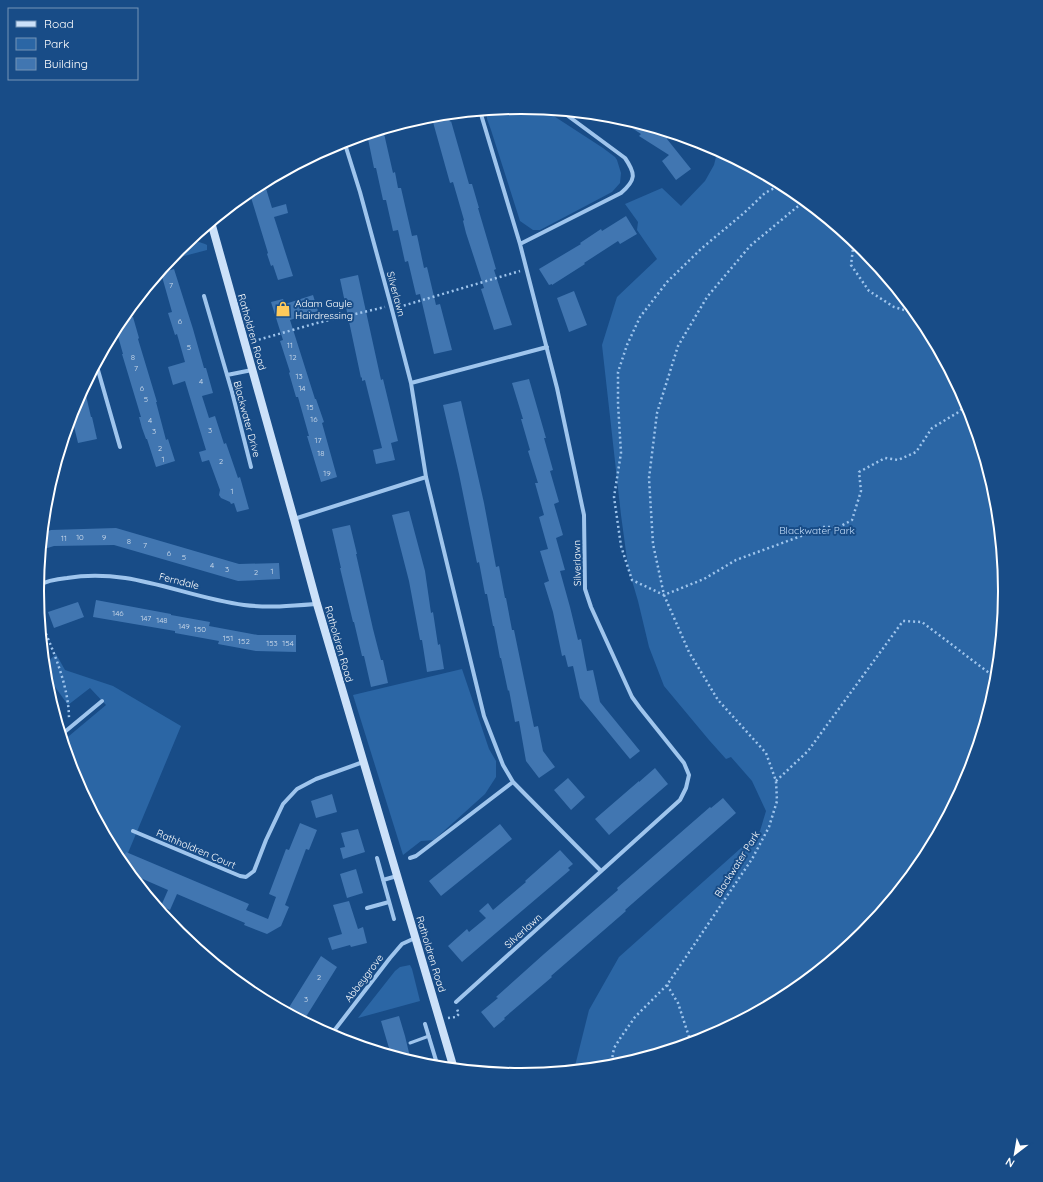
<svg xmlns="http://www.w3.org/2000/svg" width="1043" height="1182" viewBox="0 0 1043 1182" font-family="Quicksand,sans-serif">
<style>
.green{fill:#2b66a5}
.building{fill:#4176b1}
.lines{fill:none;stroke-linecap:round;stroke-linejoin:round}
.path{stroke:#9fc5ed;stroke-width:2.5;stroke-dasharray:2 3;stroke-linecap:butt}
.lane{stroke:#9fc5ed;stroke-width:3}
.street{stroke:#9fc5ed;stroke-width:4}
.secondary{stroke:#cce1f9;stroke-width:8}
.labels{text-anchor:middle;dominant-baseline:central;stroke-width:4;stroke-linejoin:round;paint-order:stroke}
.number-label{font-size:8px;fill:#d0ddec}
.street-label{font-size:10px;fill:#fff;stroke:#184c87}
.poi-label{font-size:10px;fill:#fff;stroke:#184c87;text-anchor:start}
.park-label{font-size:10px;fill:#c5defa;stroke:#184c87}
.rim{fill:none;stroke:#fff;stroke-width:2}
</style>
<rect width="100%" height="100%" fill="#184c87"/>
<path class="green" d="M522,107L543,109L603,148L615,157L617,160L621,173L620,183L612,192L540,230H533L520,221L491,130L487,119V110Z
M718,149L791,188L864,249L924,322L969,406L997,497L1006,591L997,686L969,777L924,860L864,934L790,994L707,1039L616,1066L574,1070L589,1010L619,957L760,831L766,811L752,781L731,757L726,759L709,740L664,686L649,647L638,601L628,567L621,515L602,345L617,297L657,259L637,230L638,222L625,204L662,188L681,206L705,181L714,165Z
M199,242L205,244L207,245V250L169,260L180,247Z
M56,654L65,670L113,686L181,726L123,865L119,860L74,776L63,741L106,705L90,688L68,705L45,673L44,665Z
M462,669L489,749L496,761V777L485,794L434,840L421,841L403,855L353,695Z
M410,965L412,969L420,1001L358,1018L395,971L400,967Z"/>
<path class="building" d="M448,114L450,122L451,121L469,184H472L479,208H478L496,269L494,270L512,325L494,330L481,289L484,288L466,233L463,221L464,220L453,182L450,183L431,115Z
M621,117L663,130L670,134L667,139L691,169L676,180L662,161L669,155L639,136L641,134L620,120Z
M383,129L393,173L395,172L398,188H401L412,236L417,235L424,268L427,267L436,305L440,304L452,350L434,354L420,294L416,295L408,261L405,262L398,230L393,231L386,200H383L376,168H374L367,134Z
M264,182L272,208L286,204L288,213L274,217L293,276L278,280L273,265L271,266L267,254L268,253L249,191Z
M626,216L637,234L620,244L618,241L584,263L585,264L552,285V284L549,285L539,269L581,244L580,243L601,229L602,231Z
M174,269L193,329L204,368H206L213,393L202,396L209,418L215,416L224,444L226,443L238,478L240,477L249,509L237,512L234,503L231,504L230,502L221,498L219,495L220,490L209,460L202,462L199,452L206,450L185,381L173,385L168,367L185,362L177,334L175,335L168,313L172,312L161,273Z
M358,275L381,380L383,379L398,441L391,443L395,460L376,464L373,450L382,448L365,380L362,381V377L361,378L340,279Z
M574,291L587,325L569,332L557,298Z
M313,295L318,311L290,320L315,399H316L324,422L322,423L337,477L321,482L307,436H309L298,397H296L289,373L290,372L280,341L283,340L271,302L283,299L285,304Z
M133,317L139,338L138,339L157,402H156L166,440L168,439L175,461L156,467L147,439H146L142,428L139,417H141L122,354H123L116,329L120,320Z
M529,379L546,438H544L553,470L550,471L559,502L554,504L563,535L556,538L565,570L560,571L570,607L578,640L581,639L587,671L593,670L600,702L640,751L630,759L580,698L573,666L568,667L565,655L562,656L553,612L544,583L549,581L540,551L548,549L539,517L544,515L535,483H538L528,451L530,450L521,419H523L512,383Z
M84,387L91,417H92L97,439L78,443L71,414L74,405Z
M461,401L484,503L496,567L499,566L505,598H506L512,630H514L534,727L538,726L543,751L555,767L539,778L526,761L519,721L515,722L509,690L508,691L501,658H500L494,626H493L487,594H485L479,562L477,563L459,474L443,405Z
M409,511L425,571L431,613L433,612L438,645L440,644L444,669L427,672L422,640H420L409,581L392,515Z
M350,525L357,554H356L373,629L381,660H383L388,683L371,687L364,656H362L354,622H353L340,568H341L332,529Z
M116,528L239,564L279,563L280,579L238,581L114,545L54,546L41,550L43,533L51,530Z
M96,600L171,614V615L210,622L209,626L258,635H296V652L256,651L218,644L219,641L175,633V631L93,617Z
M78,602L84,617L54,628L48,612Z
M655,768L668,784L609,835L595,819L639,781V782Z
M568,778L585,797L571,810L554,790Z
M332,794L337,812L316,818L311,801Z
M723,798L736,813L625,910L626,911L551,976L552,977L504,1018L505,1019L494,1028L481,1012L498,998L496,997L544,954L618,890L617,888L710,807L711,808Z
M300,823L317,830L309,850L306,849L285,905L289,907L281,926L267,934L244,925L245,923L177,894L170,910L161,906L168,890L129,873L121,863L126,852L249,904L246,910L268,919L276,897L269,894L286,849L289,850Z
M500,824L512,839L441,896L429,881Z
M358,829L365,852L343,859L340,848L345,847L341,833Z
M560,850L573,864L568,868L570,870L462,962L448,946L467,929L469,932L486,918L479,911L488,903L493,910L526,882L525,881Z
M356,869L363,893L347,898L340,874Z
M349,901L358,929L363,927L367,943L351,947L350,945L332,950L328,938L342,934L333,905Z
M321,956L337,967L304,1020L288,1009Z
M399,1016L405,1036L411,1061L391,1055L381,1021Z"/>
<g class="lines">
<path class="path" d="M782,184L765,193L744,213L702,248L667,282L640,317L627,345L618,372V404L621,453L614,497L621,546L632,580L664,595L704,579L736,560L804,535L821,527H839L852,520L861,491L859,472L885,458L898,460L916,452L932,428L957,413L968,404
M854,240L851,265L869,291L894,307L918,314
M399,307L520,271
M254,341L317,323L385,307
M40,620C53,650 69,686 69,719
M776,781L808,751L903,621L922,622L997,679
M667,985L678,1003L691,1043
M448,1018L456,1017L459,1014L457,1009
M613,1067L612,1059L614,1048L621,1037L635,1017L667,985L752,859L769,827L777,801L776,781L766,753L718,700L689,652L664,595L653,544L649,478L657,413L678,346L707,297L750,246L797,207L807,201"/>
<path class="lane" d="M410,1043L429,1036"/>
<path class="street" d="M344,141L360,192L391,306L411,383L426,477L484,716L503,765L513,782L601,871
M199,232L212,228
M520,244L621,193C636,180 636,174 625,158L560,110
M204,296L232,392L251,467
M96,363L120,447
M227,375L252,370
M411,383L547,347
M294,519L426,477
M37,586C46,581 57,579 67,578C130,567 183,597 244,605C268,608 292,606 317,604
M61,735L102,701
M133,831L240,876L246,877L254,871L266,840L283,804L297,789L316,779L363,762
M377,858L394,919
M410,858L416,856L513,782
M383,880L397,876
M367,908L389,902
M456,1002L680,800L686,788L689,775L684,763L640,708L632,697L591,607L585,589L584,515L557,388L520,244L480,111
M425,1024L438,1067
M330,1036L390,958L402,944L415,938"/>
<path class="secondary" d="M211,222L294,519L317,604L454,1069"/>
</g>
<defs>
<g id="shop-bare" transform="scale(1.2)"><path d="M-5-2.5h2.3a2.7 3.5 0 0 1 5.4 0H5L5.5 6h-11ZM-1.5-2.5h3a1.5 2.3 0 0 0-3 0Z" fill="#ffca5b" stroke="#184c87" stroke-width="2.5" paint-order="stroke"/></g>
</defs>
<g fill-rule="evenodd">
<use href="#shop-bare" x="283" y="309"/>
</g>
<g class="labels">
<g class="number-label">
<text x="171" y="285">7</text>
<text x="180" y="321">6</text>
<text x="290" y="345">11</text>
<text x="189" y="347">5</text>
<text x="133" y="357">8</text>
<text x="293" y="357">12</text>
<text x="136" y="368">7</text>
<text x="299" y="376">13</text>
<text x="201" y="381">4</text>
<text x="142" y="388">6</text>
<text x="302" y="388">14</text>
<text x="146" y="399">5</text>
<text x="310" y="407">15</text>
<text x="314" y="419">16</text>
<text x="150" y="420">4</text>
<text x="210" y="430">3</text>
<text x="154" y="431">3</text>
<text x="318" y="440">17</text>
<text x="160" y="448">2</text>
<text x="321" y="453">18</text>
<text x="163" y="459">1</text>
<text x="221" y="461">2</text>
<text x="327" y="473">19</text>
<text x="232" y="491">1</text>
<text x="80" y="537">10</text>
<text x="104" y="537">9</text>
<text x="64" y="538">11</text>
<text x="129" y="541">8</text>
<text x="145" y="545">7</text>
<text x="169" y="553">6</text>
<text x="184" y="557">5</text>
<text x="212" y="565">4</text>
<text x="227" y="569">3</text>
<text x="272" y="571">1</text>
<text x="256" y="572">2</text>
<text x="118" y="613">146</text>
<text x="146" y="618">147</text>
<text x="162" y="620">148</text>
<text x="184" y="626">149</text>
<text x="200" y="629">150</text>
<text x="228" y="638">151</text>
<text x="244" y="641">152</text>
<text x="272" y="643">153</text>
<text x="288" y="643">154</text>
<text x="319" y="977">2</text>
<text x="306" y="999">3</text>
</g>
<g class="street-label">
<text transform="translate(396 294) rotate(75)">Silverlawn</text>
<text transform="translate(252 332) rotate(74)">Ratholdren Road</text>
<text transform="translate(247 419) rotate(75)">Blackwater Drive</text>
<text transform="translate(577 563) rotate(-91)">Silverlawn</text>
<text transform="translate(179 581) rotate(14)">Ferndale</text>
<text transform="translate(339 644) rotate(74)">Ratholdren Road</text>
<text transform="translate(196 849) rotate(23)">Rathholdren Court</text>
<text transform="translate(737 864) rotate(-58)">Blackwater Park</text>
<text transform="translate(523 931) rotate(-42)">Silverlawn</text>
<text transform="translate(431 954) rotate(73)">Ratholdren Road</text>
<text transform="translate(364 978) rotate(-53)">Abbeygrove</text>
</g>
<g class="poi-label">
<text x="295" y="303">Adam Gayle<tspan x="295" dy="12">Hairdressing</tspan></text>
</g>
<g class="park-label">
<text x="817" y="530">Blackwater Park</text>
</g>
</g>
<path d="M0 0H1043V1182H0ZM44 591a477 477 0 1 1 954 0a477 477 0 1 1-954 0Z" fill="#184c87" fill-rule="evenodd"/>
<path class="rim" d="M44 591a477 477 0 1 1 954 0a477 477 0 1 1-954 0Z"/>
<rect x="8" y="8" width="130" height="72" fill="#184c87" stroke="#7494b7"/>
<rect x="16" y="21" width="20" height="6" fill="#cce1f9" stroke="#7494b7"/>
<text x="44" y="28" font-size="12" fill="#ffffff">Road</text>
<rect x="16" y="38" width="20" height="12" fill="#2b66a5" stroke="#7494b7"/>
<text x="44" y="48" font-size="12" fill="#ffffff">Park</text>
<rect x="16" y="58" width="20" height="12" fill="#4176b1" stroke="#7494b7"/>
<text x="44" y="68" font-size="12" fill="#ffffff">Building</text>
<g transform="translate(1015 1154) rotate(211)" stroke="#184c87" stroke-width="3" paint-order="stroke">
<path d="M0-3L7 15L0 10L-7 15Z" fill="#ffffff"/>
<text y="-6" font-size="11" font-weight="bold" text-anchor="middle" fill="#ffffff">N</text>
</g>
</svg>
